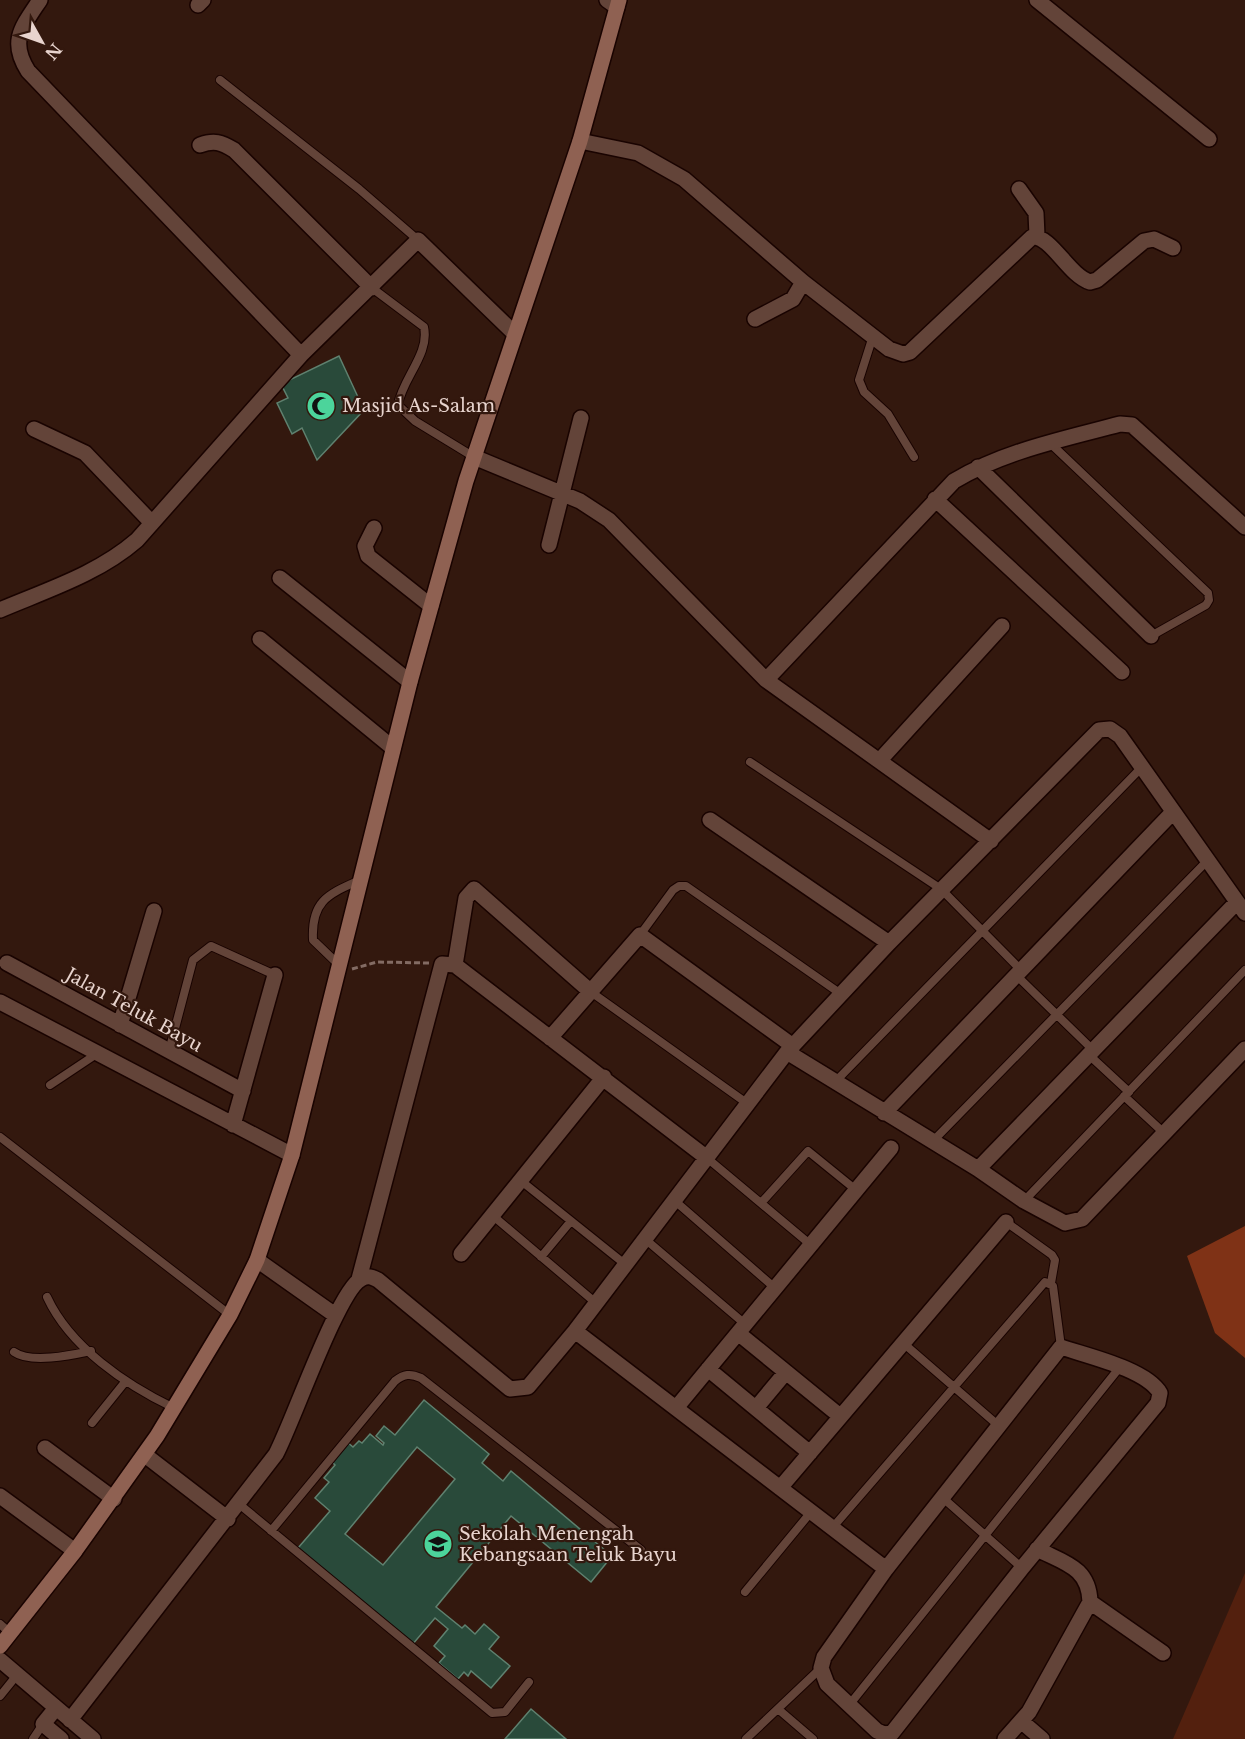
<svg xmlns="http://www.w3.org/2000/svg" width="1245" height="1739" viewBox="0 0 1245 1739" font-family="'Libre Baskerville',serif">
<style>
.green{fill:#53200e}
.water{fill:#7f3216}
.building{fill:#294a3a;stroke:#5f816f;stroke-width:1.5;fill-rule:evenodd}
.lines{fill:none;stroke-linecap:round;stroke-linejoin:round}
.lane-casing{stroke:#190300;stroke-width:10}
.street-casing{stroke:#190300;stroke-width:18}
.secondary-casing{stroke:#190300;stroke-width:18}
.path{stroke:#836b63;stroke-width:3;stroke-dasharray:6 3;stroke-linecap:butt}
.lane{stroke:#634439;stroke-width:8}
.street{stroke:#634439;stroke-width:15}
.secondary{stroke:#8f6152;stroke-width:15}
.labels{text-anchor:middle;dominant-baseline:central;stroke-width:4.5;stroke-linejoin:round;paint-order:stroke}
.poi-label{font-size:18px;fill:#e8d4ce;stroke:#33180e;text-anchor:start}
.street-label{font-size:18px;fill:#e8d4ce;stroke:#33180e}
</style>
<rect width="100%" height="100%" fill="#33180e"/>
<path class="green" d="M1245,1573V1739H1173Z"/>
<path class="water" d="M1245,1226V1358L1215,1333L1187,1256Z"/>
<path class="building" d="M339,356L364,410L317,460L302,428L292,434L277,403L288,398L281,384Z
M424,1400L489,1454L482,1463L503,1481L511,1471L612,1556L591,1582L511,1516L436,1607L462,1628L465,1625L475,1634L484,1624L499,1637L489,1649L510,1666L491,1688L471,1671L468,1676L464,1672L458,1679L439,1663L445,1656L434,1646L448,1629L435,1618L412,1645L298,1548L330,1511L315,1498L329,1482L324,1478L335,1465L330,1460L346,1441L353,1447L359,1441L362,1443L370,1434L383,1445L384,1443L376,1436L384,1426L395,1435ZM417,1447L455,1479L383,1565L345,1534Z
M531,1709L566,1739H505Z"/>
<g class="lines">
<g class="lane-casing">
<path id="lane" d="M220,80L359,189L418,240
M372,288L424,327C430,354 402,379 398,405L415,421L474,457
M873,336L859,380L864,392L888,414L914,457
M1050,443L1208,593L1209,600L1206,605L1151,636
M750,762L941,889L1021,970
M640,935L673,890L679,886H686L841,994
M339,965L313,940C311,900 329,894 360,880
M1016,975L1093,1050
M591,992L748,1104
M169,1051L193,960L211,946L275,975
M1089,1055L1129,1092
M835,1082L1142,767
M50,1085L98,1053
M1124,1096L1164,1133
M0,1137L230,1315
M932,1142L1208,860
M707,1158L811,1245
M520,1180L626,1265
M675,1201L775,1288
M1024,1201L1245,970
M761,1203L808,1151L856,1190
M492,1215L596,1303
M1006,1222L1052,1255L1055,1260L1051,1283
M645,1239L745,1324
M541,1257L571,1221
M47,1297C70,1347 126,1385 174,1408
M902,1342L999,1426
M14,1352C31,1364 72,1355 91,1351
M92,1423L125,1382
M943,1498L1022,1568
M239,1504L492,1713L505,1712L529,1682
M833,1527L1045,1282L1053,1286L1061,1347
M271,1531L395,1381C404,1374 410,1373 421,1378L641,1550
M745,1592L811,1512
M0,1624L10,1633
M0,1696L17,1675
M850,1704L1120,1367
M778,1709L813,1739
M33,1739L43,1724
M746,1739L821,1668"/>
</g>
<g class="street-casing">
<path id="street" d="M40,0C22,27 9,41 28,71L301,355
M607,0L617,7
M1037,0L1209,139
M198,5L203,0
M580,141L638,153L684,179L803,282L889,349L903,354L910,352L1032,237C1051,235 1068,275 1090,282L1097,280L1144,241L1154,239L1173,248
M200,145C214,140 221,142 234,150L372,288
M1019,189L1036,213L1037,236
M755,319L793,299L803,282
M34,429L85,453L152,523
M474,457L580,501L609,520L766,680L991,841
M978,467L1151,636
M935,499L1122,672
M374,528L365,546L368,556L431,606
M549,545L581,418
M280,578L410,682
M0,610C47,590 98,574 137,540L301,355L418,240L514,333
M260,639L393,748
M766,680L954,481C1004,451 1064,439 1120,424L1132,425L1245,527
M880,760L1002,626
M710,820L889,943
M7,963L243,1091
M455,965L466,898L474,889L591,992
M0,1002L292,1155
M120,1025L154,911
M550,1038L640,935L793,1046
M787,1052L978,1169L1024,1201L1065,1223L1082,1219L1245,1049
M884,1113L1173,812
M233,1125L275,975
M978,1169L1237,902
M461,1254L604,1077
M257,1260L335,1315
M359,1279L442,964L455,965L707,1158
M575,1331L886,1569
M738,1333L840,1416
M1061,1347C1087,1356 1146,1369 1160,1393L1158,1403L1022,1568L892,1733L884,1734L877,1731L827,1684L821,1668L824,1657L886,1569Z
M708,1369L810,1453
M676,1408L891,1148
M756,1408L786,1372
M45,1448L114,1499
M145,1455L228,1519
M780,1488L1006,1222
M0,1496L75,1551
M1090,1602L1163,1653
M0,1660L93,1739
M56,1708L43,1724L61,1739
M70,1720L276,1454C293,1422 338,1291 361,1279C368,1275 372,1277 378,1280L510,1389L528,1387L575,1331L787,1052L889,943L1099,730L1110,729L1120,736L1245,913
M1021,1721L1042,1739
M1005,1739L1029,1712L1090,1602C1089,1567 1064,1563 1037,1549"/>
</g>
<g class="secondary-casing">
<path id="secondary" d="M0,1646L75,1551L157,1436L230,1315L257,1260L292,1155L410,682L466,481L580,141L619,0"/>
</g>
<path class="path" d="M352,969L377,962L429,963"/>
<use href="#lane" class="lane"/>
<use href="#street" class="street"/>
<use href="#secondary" class="secondary"/>
</g>
<defs>
<g id="mosque-disc" transform="scale(1.5)"><circle r="9.5" fill="#4cd49b" stroke="#33180e"/><path d="M3.5-4.9A6 6 0 1 0 3.5 4.9A5 5 0 1 1 3.5-4.9Z" fill="#111"/></g>
<g id="school-disc" transform="scale(1.5)"><circle r="9.5" fill="#4cd49b" stroke="#33180e"/><path d="M0-5L7-2L0 1L-7-2ZM-4 1L0 2.5L4 1V4Q0 6-4 4Z" fill="#111"/></g>
</defs>
<g fill-rule="evenodd">
<use href="#mosque-disc" x="321" y="406"/>
<use href="#school-disc" x="438" y="1544"/>
</g>
<g class="labels">
<g class="poi-label">
<text x="342" y="406">Masjid As-Salam</text>
<text x="459" y="1534">Sekolah Menengah<tspan x="459" dy="21">Kebangsaan Teluk Bayu</tspan></text>
</g>
<g class="street-label">
<text transform="translate(134 1010) rotate(29)">Jalan Teluk Bayu</text>
</g>
</g>
<g transform="translate(42 42) rotate(130)" stroke="#33180e" stroke-width="4.5" paint-order="stroke">
<path d="M0-4.5L10 22L0 15L-10 22Z" fill="#e8d4ce"/>
<text y="-9" font-size="16" font-weight="bold" text-anchor="middle" fill="#e8d4ce">N</text>
</g>
</svg>
